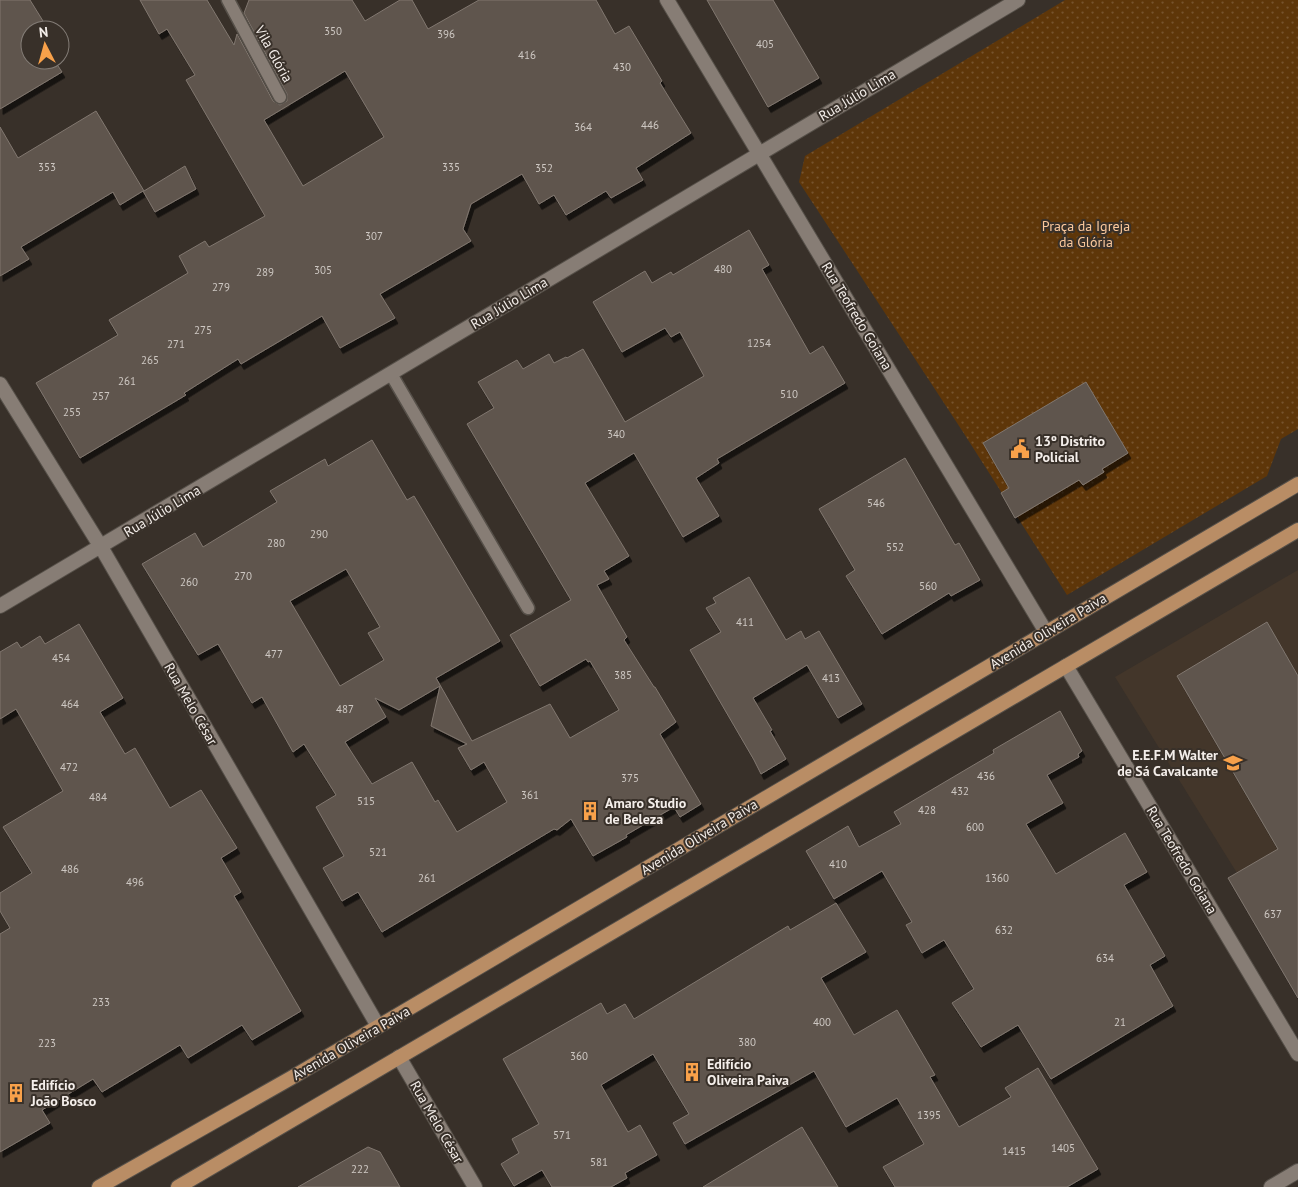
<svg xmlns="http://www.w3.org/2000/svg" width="1298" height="1187" viewBox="0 0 1298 1187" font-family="'PT Sans',sans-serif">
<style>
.built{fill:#43362a}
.grass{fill:url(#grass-dots)}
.building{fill:#5e554d;stroke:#81776f;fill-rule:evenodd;filter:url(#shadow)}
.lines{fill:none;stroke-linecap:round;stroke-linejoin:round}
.service-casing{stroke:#565049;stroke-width:15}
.minor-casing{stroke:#565049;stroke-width:16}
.primary-casing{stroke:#565049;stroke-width:16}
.service{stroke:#877d75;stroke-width:12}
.minor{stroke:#877d75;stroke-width:14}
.primary{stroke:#b98d65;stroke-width:14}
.labels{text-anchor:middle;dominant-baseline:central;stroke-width:4;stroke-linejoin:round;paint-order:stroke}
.number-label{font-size:11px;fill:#cec8c3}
.street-label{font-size:14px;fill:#f4eeea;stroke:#383029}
.park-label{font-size:14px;fill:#fbc89c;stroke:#383029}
.poi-label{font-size:14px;font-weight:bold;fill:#f4eeea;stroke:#383029;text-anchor:start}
</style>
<defs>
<pattern id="grass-dots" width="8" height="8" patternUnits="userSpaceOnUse" patternTransform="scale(1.25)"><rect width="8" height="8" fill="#5e3609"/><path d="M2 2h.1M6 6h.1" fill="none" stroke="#76532d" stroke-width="1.8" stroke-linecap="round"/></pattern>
<filter id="shadow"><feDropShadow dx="3" dy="5.5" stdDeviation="0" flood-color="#0009"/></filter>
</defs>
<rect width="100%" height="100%" fill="#383029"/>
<path class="built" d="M1298,570V849L1242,881L1115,677Z"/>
<path class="grass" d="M1065,0H1298V429L1281,439L1267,476L1067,595L963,432L799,182L805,156Z"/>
<path class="building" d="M0,0H30L43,21L34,27L36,30H30V60H54L62,72L0,109Z
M140,0H207L234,45L237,34L273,101L280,105L287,101V94L244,13L249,0H352L365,21L400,0H412L428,29L479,0H596L615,34L629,26L662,81L660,83L691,133L636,168L643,180L611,198L606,191L566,215L554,195L539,204L522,174L471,204L463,229L471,241L380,294L395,318L340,348L322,316L241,364L238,359L184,393L186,395L80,458L36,383L118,335L109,320L188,273L179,256L205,241L209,247L265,216L186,80L195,75L167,29L159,34ZM345,71L384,137L303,186L264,120Z
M707,0H773L819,78L768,107Z
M96,111L144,191L185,166L196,189L155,212L143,191L120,205L113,192L21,247L29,259L0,276V127L18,158Z
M749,230L769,265L762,269L810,354L823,346L845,383L717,459L719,463L696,478L719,516L683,537L634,453L585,483L629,556L604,571L609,579L597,585L627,637L624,640L654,687H655L676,722L660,734L701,804L680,817L674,807L626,835L627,837L593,856L571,819L557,830L554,829L382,932L358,892L342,901L323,868L344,856L316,807L336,795L304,744L293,752L262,697L252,703L218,644L198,655L142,564L195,533L203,547L277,502L270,491L325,459L328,466L372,440L407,500L414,496L500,641L436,678L472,741L550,704L570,738L619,710L590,661L588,662L586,659L540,686L510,635L571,600L467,424L494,408L478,382L517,360L523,369L549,354L554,363L566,357L567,358L583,349L625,422L704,376L680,332L671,337L665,328L622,352L593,302L645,271L652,283L671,272L673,275ZM346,569L380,627L368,633L384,660L340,686L290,601ZM440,686L431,726L467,744L458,748L471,770L484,762L507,802L457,832L438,800L435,802L412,762L372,784L345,742L386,717L375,698L399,710Z
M1086,382L1128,453L1102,469L1104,472L1083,485L1079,480L1015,518L1001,493L1009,488L983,443Z
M905,458L955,545L959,543L980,580L951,596L949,593L882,634L846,576L855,570L819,509Z
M749,577L786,640L801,631L805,639L819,631L862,704L838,718L807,665L753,698L772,730L770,731L786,759L761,774L754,760L690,650L721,632L706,608L716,603L713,598Z
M1267,622L1298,676V998L1228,878L1278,849L1177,676Z
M79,624L123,698L100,712L125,754L135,748L170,808L201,790L237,848L221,858L241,892L234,896L301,1011L252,1040L242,1025L188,1058L180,1045L102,1092L93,1079L42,1110L50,1123L0,1152V934L10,928L0,911V893L32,873L3,827L63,791L16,709L0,719V652L17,642L21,648L40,636L45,644Z
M1060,711L1082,751L1078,754L1079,757L1047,775L1063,803L1026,824L1056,874L1125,833L1147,872L1124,885L1165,956L1150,965L1173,1006L1051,1079L1018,1025L981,1047L952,1003L974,989L944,940L922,953L906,925L912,922L882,871L834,899L806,851L848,826L859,847L901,824L894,812L994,753L993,750Z
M836,903L866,952L821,978L854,1035L897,1010L935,1075L930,1077L959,1127L1011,1097L1005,1088L1038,1068L1098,1169L1067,1187H895L883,1167L924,1144L897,1098L846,1127L814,1071L685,1144L673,1123L689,1114L653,1054L601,1085L628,1132L640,1125L657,1155L625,1173L627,1178L611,1187H552L542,1170L514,1186L501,1164L519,1153L512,1139L539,1124L503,1059L601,1003L607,1014L625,1004L634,1019L788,926L790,930Z
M802,1127L838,1187H703Z
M368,1147L380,1152L400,1187H298Z"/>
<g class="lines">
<g class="service-casing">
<path id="service" d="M228,0L280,97
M391,374L528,608"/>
</g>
<g class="minor-casing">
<path id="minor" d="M667,0L1046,632
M0,384L101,547L378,1026
M0,606L1018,0
M1066,666L1298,1054
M399,1057L475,1187
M1271,1187L1298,1171"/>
</g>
<g class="primary-casing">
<path id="primary" d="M99,1187L291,1078L1298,484
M178,1187L1298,530"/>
</g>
<use href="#service" class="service"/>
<use href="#minor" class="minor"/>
<use href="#primary" class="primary"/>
</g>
<defs>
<g id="civic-bare" transform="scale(1.5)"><path d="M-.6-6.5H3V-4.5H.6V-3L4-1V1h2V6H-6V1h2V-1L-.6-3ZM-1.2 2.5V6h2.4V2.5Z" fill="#f8a14a" stroke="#383029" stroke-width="2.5" paint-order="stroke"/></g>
<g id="school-bare" transform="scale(1.5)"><path d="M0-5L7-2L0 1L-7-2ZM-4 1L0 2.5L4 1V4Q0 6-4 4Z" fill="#f8a14a" stroke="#383029" stroke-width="2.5" paint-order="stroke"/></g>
<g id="building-bare" transform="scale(1.5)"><path d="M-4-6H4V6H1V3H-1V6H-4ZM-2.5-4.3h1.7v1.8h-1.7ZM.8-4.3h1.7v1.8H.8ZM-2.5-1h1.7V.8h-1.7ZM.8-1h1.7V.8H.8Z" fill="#f8a14a" stroke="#383029" stroke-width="2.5" paint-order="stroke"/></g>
</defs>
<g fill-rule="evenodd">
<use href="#civic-bare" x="1020" y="449"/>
<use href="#school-bare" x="1233" y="763"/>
<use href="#building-bare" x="590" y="811"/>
<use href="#building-bare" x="692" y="1072"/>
<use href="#building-bare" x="16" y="1093"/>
</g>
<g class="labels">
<g class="number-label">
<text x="333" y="31">350</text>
<text x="446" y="34">396</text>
<text x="765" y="44">405</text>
<text x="527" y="55">416</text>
<text x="622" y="67">430</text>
<text x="650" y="125">446</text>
<text x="583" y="127">364</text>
<text x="47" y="167">353</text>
<text x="451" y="167">335</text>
<text x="544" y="168">352</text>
<text x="374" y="236">307</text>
<text x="723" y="269">480</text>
<text x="323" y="270">305</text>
<text x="265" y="272">289</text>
<text x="221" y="287">279</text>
<text x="203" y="330">275</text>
<text x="759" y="343">1254</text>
<text x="176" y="344">271</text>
<text x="150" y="360">265</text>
<text x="127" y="381">261</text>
<text x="789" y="394">510</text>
<text x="101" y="396">257</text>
<text x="72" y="412">255</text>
<text x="616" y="434">340</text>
<text x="876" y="503">546</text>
<text x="319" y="534">290</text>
<text x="276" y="543">280</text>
<text x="895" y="547">552</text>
<text x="243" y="576">270</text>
<text x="189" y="582">260</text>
<text x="928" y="586">560</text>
<text x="745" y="622">411</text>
<text x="274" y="654">477</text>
<text x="61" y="658">454</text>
<text x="623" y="675">385</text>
<text x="831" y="678">413</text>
<text x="70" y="704">464</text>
<text x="345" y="709">487</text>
<text x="69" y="767">472</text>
<text x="986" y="776">436</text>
<text x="630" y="778">375</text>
<text x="960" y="791">432</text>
<text x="530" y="795">361</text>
<text x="98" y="797">484</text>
<text x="366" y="801">515</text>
<text x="927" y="810">428</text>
<text x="975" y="827">600</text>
<text x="378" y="852">521</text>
<text x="838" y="864">410</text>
<text x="70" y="869">486</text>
<text x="427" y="878">261</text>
<text x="997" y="878">1360</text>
<text x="135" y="882">496</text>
<text x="1273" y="914">637</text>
<text x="1004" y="930">632</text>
<text x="1105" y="958">634</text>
<text x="101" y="1002">233</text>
<text x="822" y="1022">400</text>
<text x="1120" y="1022">21</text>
<text x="747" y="1042">380</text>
<text x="47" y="1043">223</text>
<text x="579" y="1056">360</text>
<text x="929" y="1115">1395</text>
<text x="562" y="1135">571</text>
<text x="1063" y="1148">1405</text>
<text x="1014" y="1151">1415</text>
<text x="599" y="1162">581</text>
<text x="360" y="1169">222</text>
</g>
<g class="street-label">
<text transform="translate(274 54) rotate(61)">Vila Glória</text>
<text transform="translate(857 95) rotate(-31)">Rua Júlio Lima</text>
<text transform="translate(509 303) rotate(-31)">Rua Júlio Lima</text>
<text transform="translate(857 316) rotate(59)">Rua Teofredo Goiana</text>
<text transform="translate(162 511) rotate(-31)">Rua Júlio Lima</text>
<text transform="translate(1048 631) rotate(-31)">Avenida Oliveira Paiva</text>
<text transform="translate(191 704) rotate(60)">Rua Melo César</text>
<text transform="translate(699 837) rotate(-31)">Avenida Oliveira Paiva</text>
<text transform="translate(1182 860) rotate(59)">Rua Teofredo Goiana</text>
<text transform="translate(351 1043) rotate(-30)">Avenida Oliveira Paiva</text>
<text transform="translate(437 1122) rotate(60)">Rua Melo César</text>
</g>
<g class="park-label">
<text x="1086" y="226">Praça da Igreja<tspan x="1086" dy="16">da Glória</tspan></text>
</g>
<g class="poi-label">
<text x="1035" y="441">13º Distrito<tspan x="1035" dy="16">Policial</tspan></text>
<text x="1218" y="755" text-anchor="end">E.E.F.M Walter<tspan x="1218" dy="16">de Sá Cavalcante</tspan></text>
<text x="605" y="803">Amaro Studio<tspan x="605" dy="16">de Beleza</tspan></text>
<text x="707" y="1064">Edifício<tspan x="707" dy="16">Oliveira Paiva</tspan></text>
<text x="31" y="1085">Edifício<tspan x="31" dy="16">João Bosco</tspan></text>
</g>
</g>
<g transform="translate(45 45) rotate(354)"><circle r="24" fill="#383029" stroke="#837c76"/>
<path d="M0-4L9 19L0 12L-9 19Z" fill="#f8a14a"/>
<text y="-8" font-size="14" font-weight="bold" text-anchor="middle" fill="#f4eeea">N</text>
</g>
</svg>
